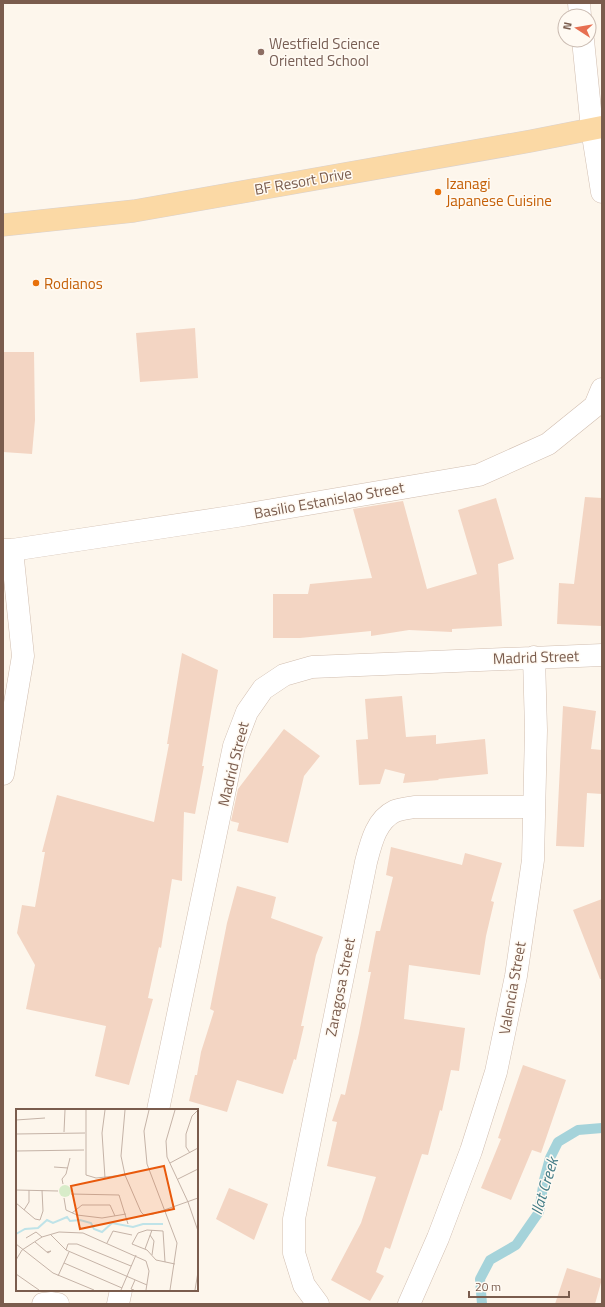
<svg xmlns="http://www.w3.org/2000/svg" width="605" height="1307" viewBox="0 0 605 1307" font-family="'Titillium Web',sans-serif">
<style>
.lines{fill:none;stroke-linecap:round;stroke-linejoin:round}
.stream{stroke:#a5d3da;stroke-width:10}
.building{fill:#f3d5c3}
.minor-casing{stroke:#d1beb0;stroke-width:23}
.major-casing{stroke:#dad1cd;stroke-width:23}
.minor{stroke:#fff;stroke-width:22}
.major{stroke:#fbd9a5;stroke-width:22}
.education-dot{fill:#8d6e63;stroke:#fffaf3;stroke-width:1.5}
.food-dot{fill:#e8710a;stroke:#fffaf3;stroke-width:1.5}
.labels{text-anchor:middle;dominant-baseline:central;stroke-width:3;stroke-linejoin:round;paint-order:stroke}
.education-label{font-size:15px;fill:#785e54;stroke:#fffaf3;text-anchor:start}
.street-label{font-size:15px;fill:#7a5c4d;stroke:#fffaf3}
.food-label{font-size:15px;fill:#c56008;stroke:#fffaf3;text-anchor:start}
.water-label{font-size:16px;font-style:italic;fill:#437c86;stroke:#fffaf3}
.inset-river{fill:none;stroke:#bfe3e8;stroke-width:2}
.inset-road{fill:none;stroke:#c5b3a7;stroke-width:1}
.view{fill:#e8590c;fill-opacity:0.15;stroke:#e8590c;stroke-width:2}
.inset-edge{fill:none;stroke:#7a5c4d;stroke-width:2}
</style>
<rect width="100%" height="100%" fill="#fdf6ec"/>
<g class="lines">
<path class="stream" d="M482,1304L480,1279L490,1260L516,1245L539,1212L544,1180L550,1158L558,1142L578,1130L602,1128"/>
</g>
<path class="building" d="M195,328L198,378L140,382L136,333Z
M3,352H34L35,420L32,454L3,452Z
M585,497L602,498V626L557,624L559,583L574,584Z
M496,498L514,559L498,564L502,626L452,629V632L409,630L371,636V631L300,638H273V594H308L310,584L372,578L353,509L403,501L427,589L477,574L458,510Z
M182,653L218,670L202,766H204L195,814L184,812L182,881L172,879L161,948L159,947L148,998L153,999L129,1085L95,1076L106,1026L26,1009L35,965L17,933L22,905L35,907L45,852H42L57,795L154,822L169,744H167Z
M402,696L406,737L436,735V744L485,739L488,774L438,779L439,780L403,783L405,774L385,769L380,784L359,785L356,740L368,739L365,699Z
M563,706L596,711L591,749L602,750V794L587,793L584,847L556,846Z
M284,729L320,756L304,776L288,843L237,831L239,823L231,821L238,789Z
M391,847L462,865L465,853L502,863L491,901L494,902L486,936L480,975L409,965L404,1019L465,1028L459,1071L451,1070L442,1111L440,1110L428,1155L422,1154L390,1249L385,1247L376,1272L384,1276L370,1301L331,1280L361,1223L376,1177L327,1166L337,1122L332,1121L341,1094L345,1095L359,1033L371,972H368L376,931H380L393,877L386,875Z
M237,886L276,897L271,918L323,937L316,955L301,1026H304L296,1060L294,1059L283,1094L237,1080L227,1112L189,1101L195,1075H197L201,1052L214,1011L210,1009L227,923Z
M602,899V979H600L573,910Z
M523,1065L566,1080L541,1153L532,1150L511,1200L481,1188L501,1139L498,1138Z
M229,1188L268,1204L254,1240L216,1219Z
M567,1268L602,1279L595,1304H555Z"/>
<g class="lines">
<g class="minor-casing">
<path id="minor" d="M579,3L580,16
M583,40L592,129L602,192
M3,550H12L237,516L479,475L548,444L595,406L602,389
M3,774L23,656L12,550
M158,1110L234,746L247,712L263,689L284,675L312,667L602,655
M43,1304L52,1303L58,1304
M118,1304L121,1290
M318,1304L304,1285L294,1253V1219L366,862C371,843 376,820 395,811C400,809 408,808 414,807H534
M409,1304L438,1238L471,1151L496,1072L516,976L533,860L536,730L534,657"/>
</g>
<g class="major-casing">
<path id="major" d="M3,225L134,211L531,141L602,127"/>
</g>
<use href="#minor" class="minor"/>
<use href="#major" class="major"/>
</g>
<circle class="education-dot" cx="261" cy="52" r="4"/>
<g class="food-dot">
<circle cx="438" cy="192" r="4"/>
<circle cx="36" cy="283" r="4"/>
</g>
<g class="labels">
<g class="education-label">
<text x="269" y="43">Westfield Science<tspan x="269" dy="17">Oriented School</tspan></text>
</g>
<g class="street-label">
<text transform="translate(303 181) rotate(-10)">BF Resort Drive</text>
<text transform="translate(329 500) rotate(-10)">Basilio Estanislao Street</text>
<text transform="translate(536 657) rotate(-2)">Madrid Street</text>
<text transform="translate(233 764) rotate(-76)">Madrid Street</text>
<text transform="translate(340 987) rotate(-79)">Zaragosa Street</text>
<text transform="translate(512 988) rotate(-80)">Valencia Street</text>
</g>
<g class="food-label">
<text x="446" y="183">Izanagi<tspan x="446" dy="17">Japanese Cuisine</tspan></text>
<text x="44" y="283">Rodianos</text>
</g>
<g class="water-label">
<text transform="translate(544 1186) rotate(-73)">Ilat Creek</text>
</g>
</g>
<g transform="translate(16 1109)">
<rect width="182" height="182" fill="#fdf6ec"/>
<path d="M43 82a6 6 0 1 1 12 0a6 6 0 1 1-12 0Z" fill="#d8ecc9"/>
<path class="inset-river" d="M0,125L9,120L22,119L31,111L37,114L51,108L54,112L64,111L75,114L78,120L86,123L96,114L117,118L127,115H147"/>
<path class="inset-road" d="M70,1V66L80,69L109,66M109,1L105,47L109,66L125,103L128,106L137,105L182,89M133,1L128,22L131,55L161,134L154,181M159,1L150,32L151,48L172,93L182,122M0,11L29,9M48,23L49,1M0,25L69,24M0,42L68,41M174,44L170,38V25L176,7L182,1M154,54L182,39M38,58L52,59M89,69L86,24L89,1M162,70L182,60M47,75L46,70L50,65L54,49M0,81L42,82M55,85L103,86L112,115M48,89L50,101L61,106L86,109L110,105M0,94L19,110L24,111L27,102L26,81M8,101L13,93V81M56,104L66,96H94L99,107M34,125L50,141L131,176M134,126L138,132L136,146M10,129L20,123L26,128M19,133L32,144L35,142L31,143M91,134L97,122L116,126M0,135L37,164L78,181M129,140L136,121M50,141L52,135H61L115,157M0,151L6,141L26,128L43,123L67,124L130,152L133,162L130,181M149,153L147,122L131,121L122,124L116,135L131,141L140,151L159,155M48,154L106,179M0,165L23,181M42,167L53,143M105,181L120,146M118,181L115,180L119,171M179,181L182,163"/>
<path class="view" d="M148,57L158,100L64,120L55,77Z"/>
<rect width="182" height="182" class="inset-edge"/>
</g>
<rect width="605" height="1307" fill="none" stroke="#7a5c4d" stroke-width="8"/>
<g transform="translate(577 28) rotate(282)"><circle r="19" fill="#fffaf3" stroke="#cabbb1"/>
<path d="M0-3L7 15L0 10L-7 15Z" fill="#e76f51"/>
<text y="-6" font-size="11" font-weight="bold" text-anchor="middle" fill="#7a5c4d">N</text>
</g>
<path d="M469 1291v6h100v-6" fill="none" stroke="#7a5c4d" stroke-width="2"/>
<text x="475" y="1291" font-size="12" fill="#7a5c4d" stroke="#fffaf3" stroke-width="3" paint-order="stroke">20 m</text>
</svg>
